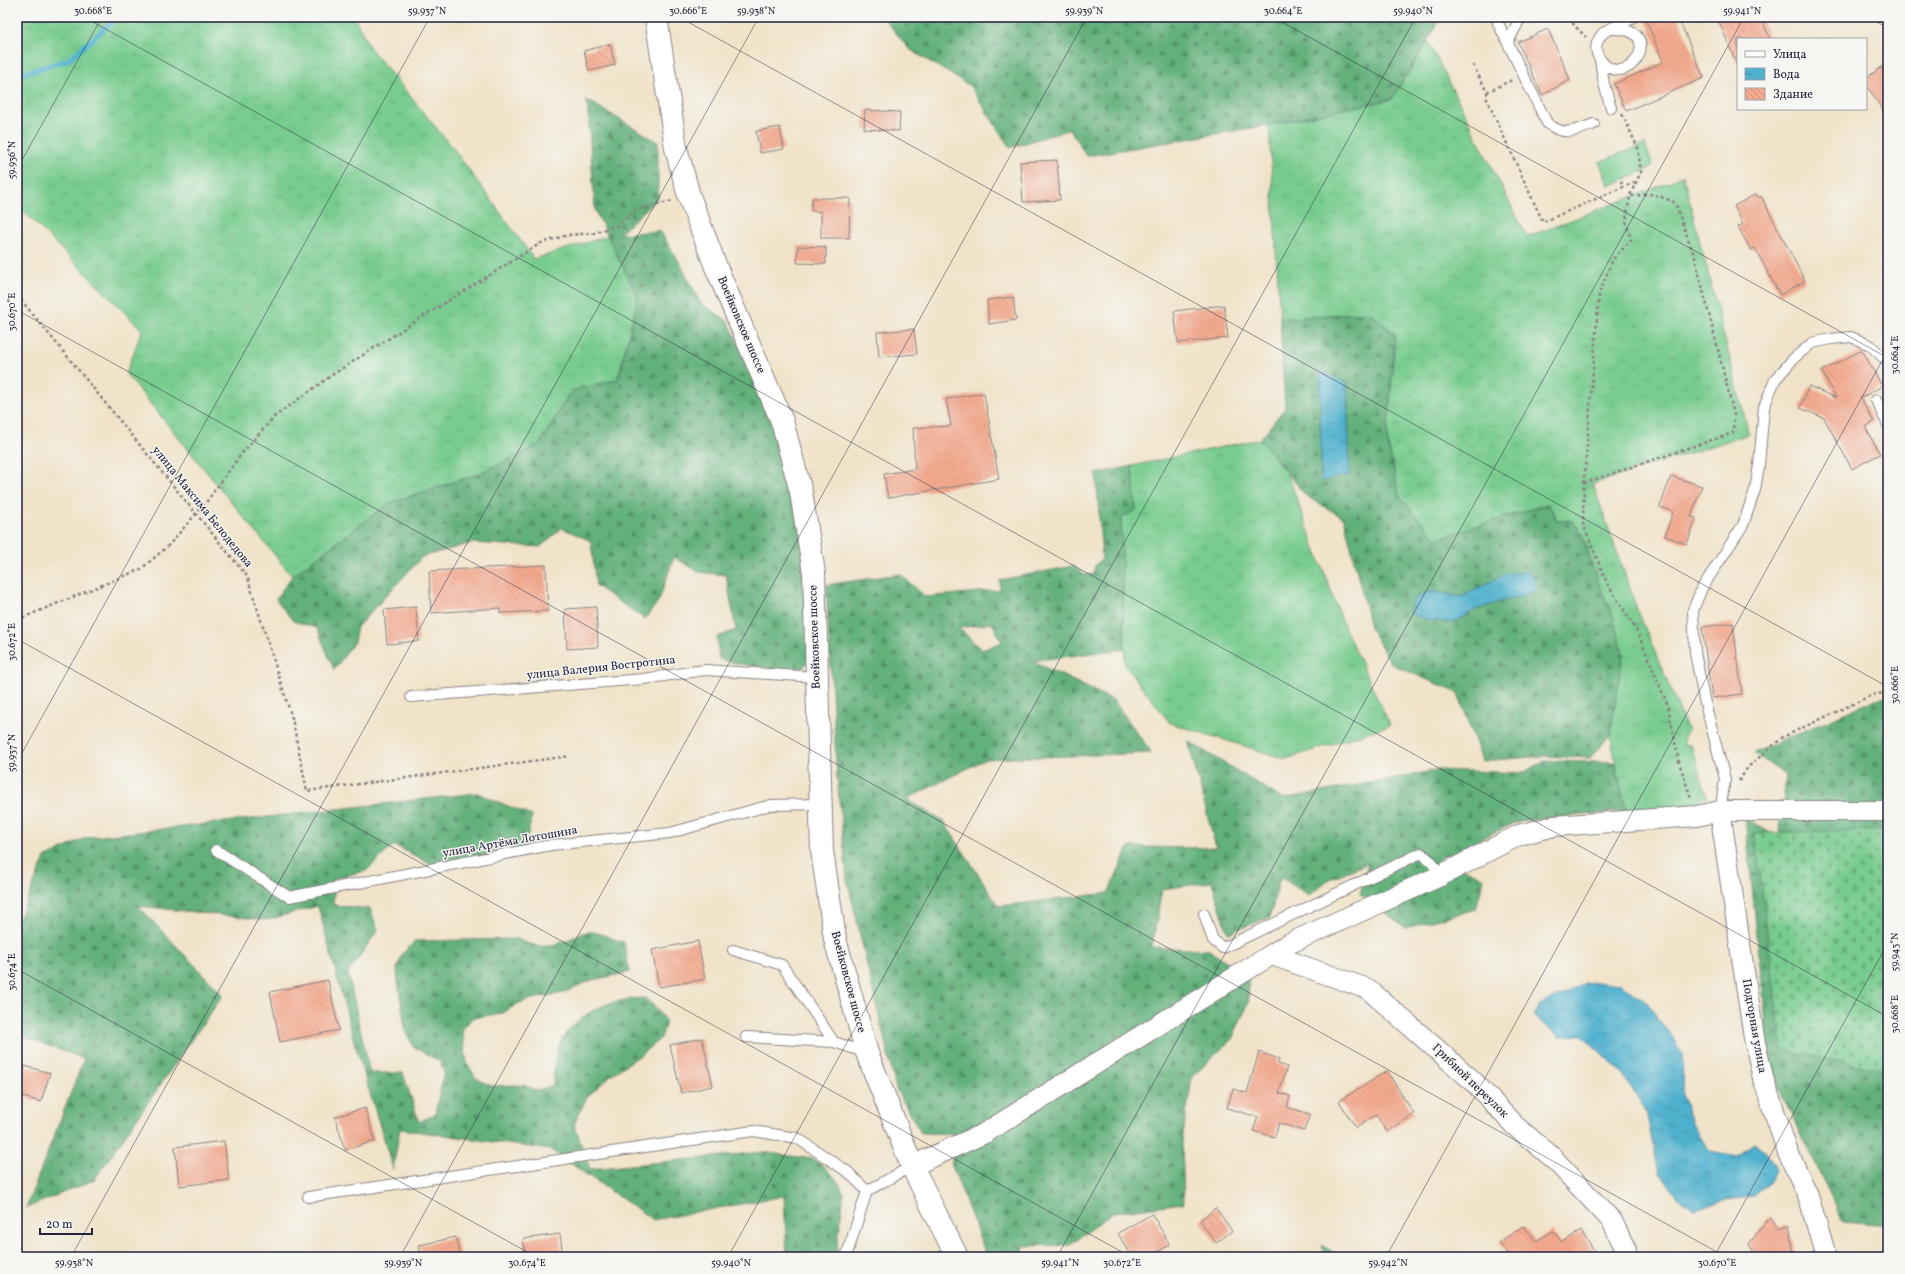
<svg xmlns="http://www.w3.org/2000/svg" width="1905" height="1274" viewBox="0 0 1905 1274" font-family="Vollkorn,serif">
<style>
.grass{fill:url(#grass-tufts);stroke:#4d7765}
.forest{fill:url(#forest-firs);stroke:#42695a;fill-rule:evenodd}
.cemetery{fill:url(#cemetery-stones);stroke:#4d7765}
.pitch{fill:#78cc8f;stroke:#4d7765}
.water{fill:url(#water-ripples);stroke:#386984}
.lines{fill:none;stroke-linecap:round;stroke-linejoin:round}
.stream{stroke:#4eb0cd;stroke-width:5}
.building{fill:url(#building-back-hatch)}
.lane-casing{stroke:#898282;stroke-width:12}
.street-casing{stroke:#898282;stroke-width:22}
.secondary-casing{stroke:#898282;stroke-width:24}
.path{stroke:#898282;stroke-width:2.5;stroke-dasharray:3 3;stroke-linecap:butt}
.lane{stroke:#fff;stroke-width:10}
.street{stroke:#fff;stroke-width:20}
.secondary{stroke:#fff;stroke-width:22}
.ticks{fill:none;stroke:#22223b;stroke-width:1;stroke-opacity:0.45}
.labels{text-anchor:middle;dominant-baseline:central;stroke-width:3;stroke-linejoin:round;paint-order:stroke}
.street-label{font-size:12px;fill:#22223b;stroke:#f6f6f2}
.neatline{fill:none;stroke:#22223b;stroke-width:1.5}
.ticks-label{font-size:10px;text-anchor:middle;fill:#22223b}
</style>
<defs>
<pattern id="grass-tufts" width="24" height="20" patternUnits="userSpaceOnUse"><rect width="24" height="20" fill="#78cc8f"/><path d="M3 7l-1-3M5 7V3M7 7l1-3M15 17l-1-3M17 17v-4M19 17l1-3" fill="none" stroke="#68af7c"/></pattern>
<pattern id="forest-firs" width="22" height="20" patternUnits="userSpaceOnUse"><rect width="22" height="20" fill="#62b07a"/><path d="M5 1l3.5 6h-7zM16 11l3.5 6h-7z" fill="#508f65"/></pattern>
<pattern id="cemetery-stones" width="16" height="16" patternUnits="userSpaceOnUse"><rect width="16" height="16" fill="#78cc8f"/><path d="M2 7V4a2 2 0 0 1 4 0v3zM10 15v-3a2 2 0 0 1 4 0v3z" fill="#68af7c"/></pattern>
<pattern id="water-ripples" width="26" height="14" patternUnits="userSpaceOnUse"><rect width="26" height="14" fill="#4eb0cd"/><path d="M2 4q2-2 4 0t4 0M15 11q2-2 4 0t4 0" fill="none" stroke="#408fa8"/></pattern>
<pattern id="building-back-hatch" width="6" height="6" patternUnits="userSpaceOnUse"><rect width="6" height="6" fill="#f4aa8f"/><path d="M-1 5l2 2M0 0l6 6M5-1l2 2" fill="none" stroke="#d1927c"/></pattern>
</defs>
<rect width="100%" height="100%" fill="#f6f6f2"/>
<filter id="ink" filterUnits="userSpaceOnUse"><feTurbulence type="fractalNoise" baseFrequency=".025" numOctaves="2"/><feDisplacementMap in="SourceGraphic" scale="8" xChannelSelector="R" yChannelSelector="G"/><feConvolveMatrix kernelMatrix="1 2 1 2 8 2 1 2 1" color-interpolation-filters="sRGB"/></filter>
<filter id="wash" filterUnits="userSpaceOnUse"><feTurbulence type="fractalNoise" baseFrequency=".012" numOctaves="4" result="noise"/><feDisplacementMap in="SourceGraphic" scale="16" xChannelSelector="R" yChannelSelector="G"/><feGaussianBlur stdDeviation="0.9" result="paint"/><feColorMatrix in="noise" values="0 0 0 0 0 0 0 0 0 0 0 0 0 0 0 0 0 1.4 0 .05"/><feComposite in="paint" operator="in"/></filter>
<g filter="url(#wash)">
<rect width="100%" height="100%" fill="#f0e3c9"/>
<path class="grass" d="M17,17H354L370,48L453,148L534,259L608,236L638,298L618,379L571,391L539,445L476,475L389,503L292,576L126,374L142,330L17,205Z
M1428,41L1527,237L1670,182L1683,175L1749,434L1593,484L1637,609L1688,731L1683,739L1685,745H1691L1708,798H1701L1699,805L1626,811L1610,735L1623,654L1614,618L1600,587L1580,529L1572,521L1557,520L1548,504L1436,539L1399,496L1387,439L1395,334L1370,312L1280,319L1269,125L1392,99Z
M1260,439L1287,473L1346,631L1390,725L1286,759L1170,723L1125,665L1121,518L1136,510L1132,466Z"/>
<path class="forest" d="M883,17H1442L1392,99L1269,125L1086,156L1070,129L1010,148L970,86L909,49Z
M587,100L658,142V198L619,234L660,231L680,263L701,304L728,321L768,410L802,538L808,659L801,672L745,665L719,659L717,637L736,630L726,575L698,572L674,557L659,600L645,619L596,586L591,541L562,528L540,547L472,543L422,557L357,627L354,642L334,670L317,628L293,621L276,599L292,576L389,503L476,475L539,445L571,391L618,379L638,298L595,210Z
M1370,312L1395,335L1387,439L1399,495L1436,539L1548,504L1557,520L1572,521L1580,530L1600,587L1614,618L1623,654L1610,735L1590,758L1545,756L1482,761L1458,693L1391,664L1370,627L1344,518L1306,496L1260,439L1285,408L1280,319ZM1431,591L1461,597L1473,592L1518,598L1505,600L1475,610L1452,623L1418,596Z
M1132,466L1136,510L1121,518L1124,649L1032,661L1113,700L1152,753L986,759L907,799L944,822L999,906L1108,893L1129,847L1216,848L1188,741L1283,799L1438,770L1523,773L1543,761L1615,762L1626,811L1519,821L1440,858L1430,870L1451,863L1484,878L1476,909L1406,928L1360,894L1368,863L1329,879L1309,895L1280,877L1270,917L1228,933L1212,882L1162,889L1152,947L1209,950L1248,976L1249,1002L1232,1039L1192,1077L1182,1141L1184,1203L1113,1212L1069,1245L1022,1246L1024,1257H987L951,1163L962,1134L921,1133L896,1089L847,879L837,778L826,585L900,574L926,597L1000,590V580L1073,566L1084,575L1093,574L1095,565L1102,559L1096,474ZM992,623L1002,642L982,650L959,628Z
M1888,697V1225L1843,1221L1771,1073L1745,818L1779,838L1786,776L1754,753L1876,699Z
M477,793L532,816L524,850L488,861L431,864L394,845L366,871L335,878L333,905L370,909L378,930L348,973L370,1073H403L419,1122L435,1114L444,1072L440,1062L414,1047L406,1033L398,983L397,968L403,953L415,941L517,939C539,949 548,948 570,939C576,936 582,932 588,932C602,931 611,940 624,942L630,972L592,980L563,993L532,999L517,1004L503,1013L472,1018L462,1030L467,1063L476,1078L491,1086L524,1085L538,1091L553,1085C554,1073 554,1060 558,1048C572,1014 610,998 645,998L657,1009L666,1022L661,1038L639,1056L611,1075L587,1097L574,1124L590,1169L763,1152L812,1159L825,1167L836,1179L844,1193L836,1257H787L784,1196L653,1220L551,1150L400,1129L393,1169L354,1041L318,906L267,920L138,906L223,995L94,1180L26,1208L84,1059L17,1034V924L45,858L85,838Z
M1322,1245L1341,1257H1325Z"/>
<path class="cemetery" d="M1888,830V1071L1782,1050L1755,833Z"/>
<path class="pitch" d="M1645,144L1653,167L1609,186L1599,162Z"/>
<path class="water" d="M1320,370L1347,384L1350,475L1321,481Z
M1527,571L1535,577V590L1518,598L1505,600L1475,610L1452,623L1430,620L1409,613L1413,602L1418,596L1431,591L1461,597L1506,574Z
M1601,982L1621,984L1645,1001L1672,1036L1683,1056L1682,1094L1691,1124L1710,1151L1737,1156L1755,1143L1766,1152L1776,1169L1767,1185L1754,1196L1727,1200L1695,1209L1681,1200L1659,1173L1647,1116L1635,1093L1619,1070L1582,1035L1560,1036L1534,1017L1540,1005L1585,984Z"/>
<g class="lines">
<path class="stream" d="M17,75L68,60L118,17"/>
</g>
<g id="blocks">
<path class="building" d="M1645,17H1678L1704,78L1626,111L1614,84L1663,62Z
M1717,17H1761L1770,39H1738V67Z
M1548,29L1570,80L1542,95L1518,42Z
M610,44L615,65L589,71L584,51Z
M1888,63V118L1866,85V78Z
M865,110L900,112L899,131L864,129Z
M780,127L784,149L760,153L756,131Z
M1057,160L1060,200L1023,202L1020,162Z
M1756,194L1758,198L1761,196L1805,281L1780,295L1755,248L1751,250L1738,227L1743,224L1734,206Z
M812,198H850L849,238H821V212L811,211Z
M798,246L826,247V264L797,263Z
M1013,297L1016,320L989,324L987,300Z
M1224,305L1228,338L1178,343L1174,311Z
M914,329L917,354L879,357L877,332Z
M1862,350L1882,386L1861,398L1874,422L1865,427L1880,454L1852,469L1824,418L1800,408L1809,386L1836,398L1822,371Z
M984,393L999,479L888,498L884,474L915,469L913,428L951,426L946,399Z
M1671,476L1702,486L1691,517L1696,518L1687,544L1665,536L1673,511L1660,507Z
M546,565L548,611L500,613V608L431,613L429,571Z
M416,607L419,641L387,644L384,610Z
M596,607L598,647L567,649L565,609Z
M1733,623L1742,694L1712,698L1702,627Z
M698,941L705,979L659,987L652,950Z
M328,980L339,1030L280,1042L270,992Z
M702,1038L713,1086L681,1093L670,1045Z
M1259,1052L1279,1059L1278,1064L1287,1067L1279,1093L1290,1096L1287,1107L1310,1114L1304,1131L1279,1123L1275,1137L1253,1131L1258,1117L1227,1108L1233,1089L1247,1093Z
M25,1066L50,1073L41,1102L17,1095Z
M1387,1071L1414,1114L1387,1132L1376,1115L1356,1128L1339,1101Z
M365,1108L375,1141L345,1150L335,1117Z
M224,1141L229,1180L179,1186L175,1147Z
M1216,1208L1232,1231L1216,1243L1200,1220Z
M1152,1214L1170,1245L1148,1257H1131L1118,1233Z
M1770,1217L1779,1228L1788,1225L1795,1257H1752L1753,1251L1749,1244Z
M1524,1226L1536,1241L1553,1231L1562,1242L1581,1231L1598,1257H1511L1499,1242Z
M560,1234L563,1257H526L523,1239Z
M456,1237L460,1257H421L419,1245Z"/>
</g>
</g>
<g filter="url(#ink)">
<use href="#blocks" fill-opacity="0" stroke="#898282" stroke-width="1"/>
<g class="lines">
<g class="lane-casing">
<path id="lane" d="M1498,23L1547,123C1564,137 1575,131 1594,124
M1613,29C1619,29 1626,29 1631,32C1658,45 1622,91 1600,59C1595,53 1595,43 1600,37C1605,27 1625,25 1633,17
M1508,42L1521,17
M1600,60L1604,84L1611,108
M1876,400L1888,425
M411,697L644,679L704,670L817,677
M1720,811L1725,779L1704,699L1695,653L1693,610L1702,588L1743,525L1755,490L1759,465L1764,407L1775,380L1793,359L1812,343L1831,339L1851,337L1870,345L1888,362
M216,850L289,897L551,845L670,833L771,805L820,804
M1204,914L1213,940L1223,948L1421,853L1432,862L1440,876
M733,950L782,965L834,1042
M746,1037L834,1042L867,1053
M308,1197L753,1131L797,1138L848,1172L867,1191L912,1166
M846,1257L867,1191"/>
</g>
<g class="street-casing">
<path id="street" d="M1720,811L1754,1038L1763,1078L1788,1153L1808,1195L1826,1257
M1272,955L1368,989L1473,1081L1514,1125L1552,1157L1612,1221L1626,1250L1624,1257
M912,1166L985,1133L1290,943L1440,876L1519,835L1554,826L1697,816L1720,811H1888"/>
</g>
<g class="secondary-casing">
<path id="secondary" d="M656,17L676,148L689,196L716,267L782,421L801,492L814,573L822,851L835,939L867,1053L912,1166L957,1257"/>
</g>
<path class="path" d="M1570,17L1574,25L1586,37
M1473,65L1487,92V100L1543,222L1637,181
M1487,92L1512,80
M1622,114L1638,148L1641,172L1630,195L1626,221L1631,240L1613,259L1599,294L1584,483L1583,524L1607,583L1637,631L1668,706L1679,762L1691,798
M1621,181L1623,187
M17,295L247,576L292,718L307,791L570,756
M1584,483L1733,433L1734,414L1695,258L1675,203C1667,199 1658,195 1649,194C1643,193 1636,198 1630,195
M17,620L141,569L168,546L207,501L242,453L275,416L332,375L416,321L541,243L568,235L594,233L618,225L636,210L672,201
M1739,781L1748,767L1783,737L1872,695L1888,692"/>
<use href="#lane" class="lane"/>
<use href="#street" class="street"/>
<use href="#secondary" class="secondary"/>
</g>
</g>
<path class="ticks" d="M84,17L1888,1017M679,17L1888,687M1273,17L1888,358M1868,17L1888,28M17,169L102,17M17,310L1726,1257M17,639L1131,1257M17,762L430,17M17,969L536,1257M71,1257L759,17M400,1257L1087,17M728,1257L1416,17M1057,1257L1744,17M1386,1257L1888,350M1714,1257L1888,943"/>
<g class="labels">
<g class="street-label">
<text transform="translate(741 325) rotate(67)">Воейковское шоссе</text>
<text transform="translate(202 507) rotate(51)">улица Максима Белодедова</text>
<text transform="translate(815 637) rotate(-92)">Воейковское шоссе</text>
<text transform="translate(601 668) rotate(-6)">улица Валерия Востротина</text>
<text transform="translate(510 842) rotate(-10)">улица Артёма Лотошина</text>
<text transform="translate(848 982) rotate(75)">Воейковское шоссе</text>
<text transform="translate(1754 1026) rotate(80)">Подгорная улица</text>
<text transform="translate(1470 1081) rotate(44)">Грибной переулок</text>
</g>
</g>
<rect width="1905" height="1274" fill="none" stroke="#f6f6f2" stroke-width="44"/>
<rect x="1737" y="38" width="130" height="72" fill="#f6f6f2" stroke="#a1a1a9"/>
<rect x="1745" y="51" width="20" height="6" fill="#ffffff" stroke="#a1a1a9"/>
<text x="1773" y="58" font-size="12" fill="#22223b">Улица</text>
<rect x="1745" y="68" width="20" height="12" fill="url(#water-ripples)" stroke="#a1a1a9"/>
<text x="1773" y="78" font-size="12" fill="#22223b">Вода</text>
<rect x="1745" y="88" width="20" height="12" fill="url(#building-back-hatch)" stroke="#a1a1a9"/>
<text x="1773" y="98" font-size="12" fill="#22223b">Здание</text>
<path d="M40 1228v6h52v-6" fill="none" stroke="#22223b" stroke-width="2"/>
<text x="46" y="1228" font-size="12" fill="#22223b" stroke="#f6f6f2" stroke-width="3" paint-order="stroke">20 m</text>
<rect x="22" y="22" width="1861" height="1230" class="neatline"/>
<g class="ticks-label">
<text x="93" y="14">30.668°E</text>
<text x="427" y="14">59.937°N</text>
<text x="688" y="14">30.666°E</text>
<text x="756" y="14">59.938°N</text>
<text x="1084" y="14">59.939°N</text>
<text x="1283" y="14">30.664°E</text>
<text x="1413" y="14">59.940°N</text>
<text x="1742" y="14">59.941°N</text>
<text transform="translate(11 160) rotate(-90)" y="4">59.936°N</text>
<text transform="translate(11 312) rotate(-90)" y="4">30.670°E</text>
<text transform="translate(1894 355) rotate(-90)" y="4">30.664°E</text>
<text transform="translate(11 642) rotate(-90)" y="4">30.672°E</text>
<text transform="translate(1894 685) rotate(-90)" y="4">30.666°E</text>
<text transform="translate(11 753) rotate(-90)" y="4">59.937°N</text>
<text transform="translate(1894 952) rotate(-90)" y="4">59.943°N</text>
<text transform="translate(11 972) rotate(-90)" y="4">30.674°E</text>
<text transform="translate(1894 1014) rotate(-90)" y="4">30.668°E</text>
<text x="74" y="1266">59.938°N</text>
<text x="403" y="1266">59.939°N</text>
<text x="527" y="1266">30.674°E</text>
<text x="731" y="1266">59.940°N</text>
<text x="1060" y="1266">59.941°N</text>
<text x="1122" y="1266">30.672°E</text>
<text x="1388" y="1266">59.942°N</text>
<text x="1717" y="1266">30.670°E</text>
</g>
</svg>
